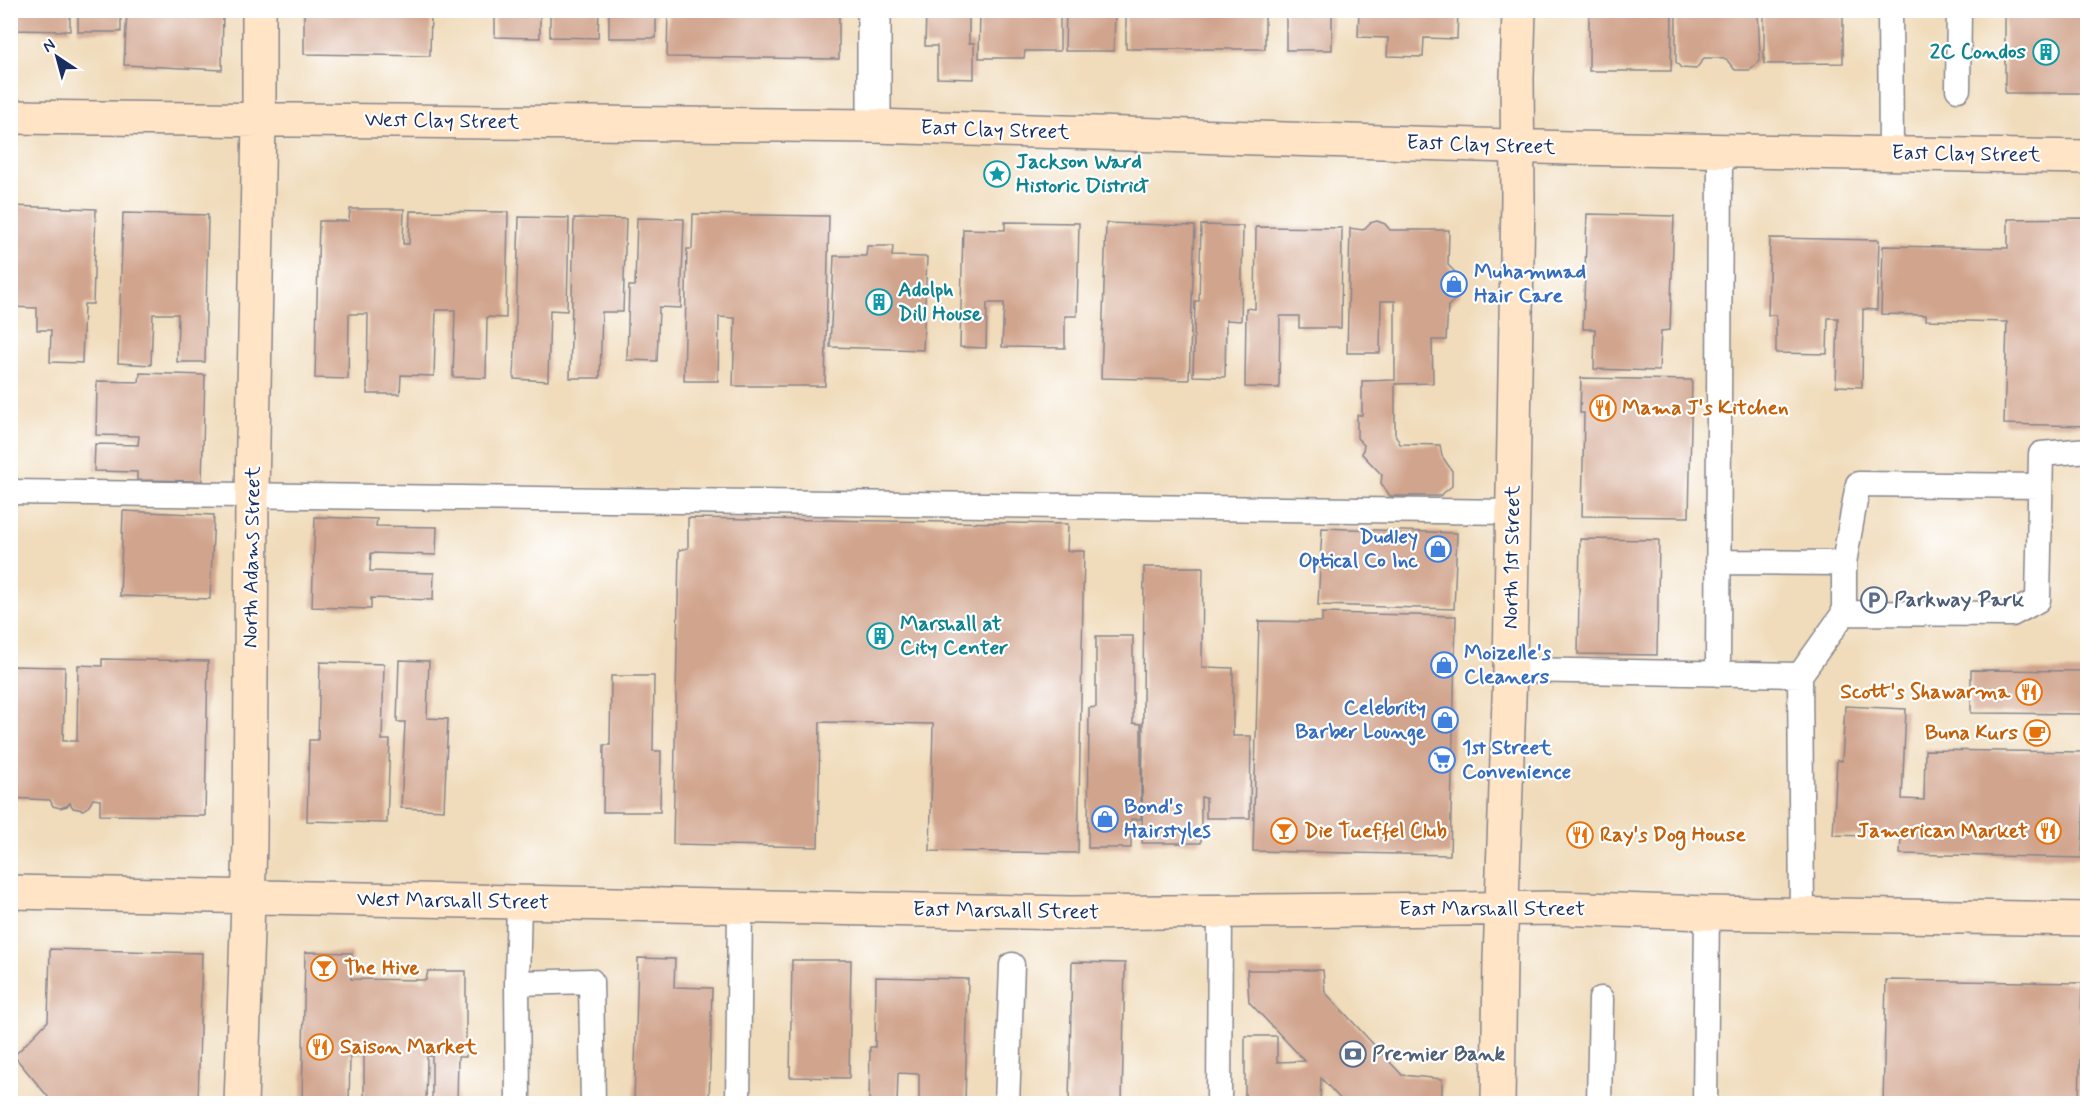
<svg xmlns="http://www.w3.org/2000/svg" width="2098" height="1114" viewBox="0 0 2098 1114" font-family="Mynerve,sans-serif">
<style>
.building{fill:#d1a48d}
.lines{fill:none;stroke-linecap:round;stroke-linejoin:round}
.lane-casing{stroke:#86858c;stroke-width:27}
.street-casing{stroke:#86858c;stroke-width:36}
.secondary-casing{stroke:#86858c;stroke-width:36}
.lane{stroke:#fff;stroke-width:24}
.street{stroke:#fff;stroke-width:33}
.secondary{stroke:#ffe4c6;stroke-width:33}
.labels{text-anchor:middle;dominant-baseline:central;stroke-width:4.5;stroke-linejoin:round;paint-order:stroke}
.culture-label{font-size:21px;font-weight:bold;fill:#0d838f;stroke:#fff;text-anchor:start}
.street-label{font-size:21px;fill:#1b2f5e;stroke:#fff}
.shop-label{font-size:21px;font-weight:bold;fill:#366cbe;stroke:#fff;text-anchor:start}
.food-label{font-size:21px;font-weight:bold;fill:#c56008;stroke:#fff;text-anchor:start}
.service-label{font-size:21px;font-weight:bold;fill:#4e5e75;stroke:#fff;text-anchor:start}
</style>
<rect width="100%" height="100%" fill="#fff"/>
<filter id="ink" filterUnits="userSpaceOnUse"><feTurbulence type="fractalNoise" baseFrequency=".0167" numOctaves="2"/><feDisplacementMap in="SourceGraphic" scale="12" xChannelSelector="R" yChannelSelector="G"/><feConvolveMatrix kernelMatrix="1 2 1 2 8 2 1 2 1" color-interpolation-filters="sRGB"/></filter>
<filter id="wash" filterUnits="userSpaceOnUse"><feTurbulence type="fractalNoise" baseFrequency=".008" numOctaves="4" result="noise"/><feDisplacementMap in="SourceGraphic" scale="24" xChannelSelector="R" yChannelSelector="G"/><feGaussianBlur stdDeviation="1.35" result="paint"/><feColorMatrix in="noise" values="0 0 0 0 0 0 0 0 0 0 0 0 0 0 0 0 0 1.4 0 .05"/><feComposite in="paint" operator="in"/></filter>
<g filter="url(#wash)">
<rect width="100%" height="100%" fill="#f0dbba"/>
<g id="blocks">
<path class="building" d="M10,10H70V31L10,30Z
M78,10H121V32H78Z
M127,10H154V13H162V10H223L222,70L124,65Z
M304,10H431L430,56L304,54Z
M495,10H540V38L495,37Z
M550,10H599L598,38L550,37Z
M609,10H656V38H609Z
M668,10H839V59L667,57Z
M926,10H969V43H974V79L937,78V46H925Z
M980,10H1060V51H1025L1024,58H979Z
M1066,10H1115L1114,51H1065Z
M1126,10H1265V49H1126Z
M1286,10H1332V50H1286Z
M1359,10H1458L1457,39L1424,38L1423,57L1387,56L1388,38L1358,37Z
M1589,10H1672L1671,71H1589Z
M1676,10H1758L1760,60L1750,70H1735L1726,59L1715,58H1704L1696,69L1681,68L1676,62Z
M1764,10H1843V63L1764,64Z
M2005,10H2088V93H2005Z
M10,206L96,209L93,304H84L82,363L50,362L51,330H37V308L10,307Z
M350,209H404L403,244H409L410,211L508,212L506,318L487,317L486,378L453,377L455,310H436L434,376L401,375L400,394H367L368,314H349L348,379L315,378L319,221H349Z
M123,213L208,215L205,362H177L178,314H153L151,365L118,363Z
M693,214L829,216L825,386H733L735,318L719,317L718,381H684L687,249H692Z
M1587,214L1674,216L1670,330L1661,331L1659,371L1594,369L1595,329H1583Z
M519,217L569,218L567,311L550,310L548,381L514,379Z
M574,218L626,219L623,312H602L600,378H570Z
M637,218L684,219L681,308L659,307L657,361L627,360L629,286H635Z
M2088,218V426L2004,424L2007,322L1926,320V315L1881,314L1883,246L2008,248V219Z
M1377,221L1385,224L1390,230H1449L1448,265L1461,278L1460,295L1448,306L1446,340H1432L1433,383L1395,384V434L1400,444L1440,445L1442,456L1452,471V486L1440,496H1390L1381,483L1382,475L1362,454L1364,445L1357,438V415H1362V381L1395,380V301H1381L1380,353H1347L1350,228L1363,230L1370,223Z
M1005,222L1079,223L1077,316H1065V348L1002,347L1004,303H987L986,348L960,347L963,229L1005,230Z
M1106,223L1195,226L1189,380L1101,378Z
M1201,225L1243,226L1241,321L1226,320L1225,377L1193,376L1195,301H1199Z
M1256,227L1342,228L1341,328H1299V316H1280L1279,388L1245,387L1246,308L1255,309Z
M1770,238L1879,240L1877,310L1863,309L1862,387L1836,386L1838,318H1828L1827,354L1776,353V315H1768Z
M867,246H893L892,256L927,257L923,350L830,347L834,256H866Z
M140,373L205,375L202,481L137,480V472L94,471L95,444L138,445L139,436L96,435L97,381L139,382Z
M1581,378L1692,380L1689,517L1582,516L1584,413H1580Z
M123,511L214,515L210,599L120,596Z
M315,517L377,519L376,526L437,527L436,555L371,553L370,571L434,573L433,600L371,598V609L312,607Z
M688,518L1068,524L1067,551H1084L1078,853L930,851L933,724L820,722L818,847L673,844L679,550L688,548Z
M1322,528L1457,533L1454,609L1318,605Z
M1580,539L1659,540L1657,655L1578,654Z
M1144,567H1203L1202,667L1233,668V736H1251L1250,818H1206V798L1201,797V843H1142Z
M1322,613L1456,616L1450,855L1253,851L1259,621L1322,622Z
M10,622H13L12,645H10Z
M1096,636H1133V723L1141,724V819H1131V848H1088L1089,708L1096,707Z
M102,659L208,661L205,816L100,815V800L93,799L89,806L83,810L73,808L70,803L67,806L60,808L53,806L50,800L10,798V666L65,667L63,741H77L78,665L102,666Z
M399,660L429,661L427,718L448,719L444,810L401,808L405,722H397Z
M320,662L384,664L382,740H390L387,823L307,821L309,740H318Z
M1971,670L2088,671V714L1971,713Z
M611,676H654L653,751H661L660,812H603L604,745H610Z
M1845,706L1906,709L1902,799L1924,800L1925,750L2085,752L2082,858L1900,854L1901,837L1833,835L1837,760L1842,761Z
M50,949L202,953L198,1104H54L14,1056L48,1021Z
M305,952L352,953L351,979L426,980L428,971H466V1057H458L457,1104H432V1056H427L426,1104H364V1054H350L349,1104H302Z
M638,958L675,959L674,987L712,988L709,1104H634Z
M792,960H851L849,1078L790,1077Z
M1072,962L1125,963L1122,1104H1069Z
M1247,970H1323L1325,992L1402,1075L1442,1079V1104H1345L1321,1078L1320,1104H1245V1036H1277V1062L1305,1061L1249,1002Z
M876,977L968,979L965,1104H919V1074L898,1073L897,1104H869L870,1047H875Z
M1886,980L2082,983L2079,1104H1883Z"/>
</g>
</g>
<g filter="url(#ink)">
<use href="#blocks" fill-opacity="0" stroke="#86858c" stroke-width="1.5"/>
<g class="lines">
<g class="lane-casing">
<path id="lane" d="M1890,10L1891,153
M1958,89L1959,10
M10,492L1512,512
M1718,562L1844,563L1858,484L2040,486
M1844,563V613
M1510,670L1800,675
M1718,674L1720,150
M1802,915L1800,675L1844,613L2012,614L2038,600L2041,454L2088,450
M517,983L591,981L593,1104
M518,1104L517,983L519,903
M738,1104L740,907
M1007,1104L1012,965
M1219,1104L1220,911
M1599,1104L1601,999
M1705,1104L1707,913"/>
</g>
<g class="street-casing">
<path id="street" d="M874,126V10"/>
</g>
<g class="secondary-casing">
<path id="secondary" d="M10,117L874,126L1569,148L2088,157
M10,892L1071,913L1556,908L1707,913L2088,919
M241,1104L250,844L252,495L259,119V10
M1498,1104L1500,960L1510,670L1518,198L1517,78L1519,10"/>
</g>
<use href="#lane" class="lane"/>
<use href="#street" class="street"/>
<use href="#secondary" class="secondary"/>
</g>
</g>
<defs>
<g id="building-ring" transform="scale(1.35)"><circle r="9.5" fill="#fff" stroke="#0f9aa8" stroke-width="1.5"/><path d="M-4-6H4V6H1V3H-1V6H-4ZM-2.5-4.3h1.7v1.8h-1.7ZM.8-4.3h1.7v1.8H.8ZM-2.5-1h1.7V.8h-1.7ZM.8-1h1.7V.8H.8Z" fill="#0f9aa8"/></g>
<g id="sight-ring" transform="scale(1.35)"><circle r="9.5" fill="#fff" stroke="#0f9aa8" stroke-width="1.5"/><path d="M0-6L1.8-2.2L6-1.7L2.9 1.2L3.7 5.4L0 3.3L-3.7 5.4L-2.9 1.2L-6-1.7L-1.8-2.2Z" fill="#0f9aa8"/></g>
<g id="shop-ring" transform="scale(1.35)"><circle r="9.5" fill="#fff" stroke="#3f7fe0" stroke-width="1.5"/><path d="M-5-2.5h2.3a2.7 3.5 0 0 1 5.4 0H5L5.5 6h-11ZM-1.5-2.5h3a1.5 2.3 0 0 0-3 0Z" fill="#3f7fe0"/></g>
<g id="restaurant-ring" transform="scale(1.35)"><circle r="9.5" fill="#fff" stroke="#e8710a" stroke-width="1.5"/><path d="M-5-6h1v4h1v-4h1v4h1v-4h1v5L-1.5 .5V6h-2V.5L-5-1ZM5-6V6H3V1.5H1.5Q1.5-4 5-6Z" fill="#e8710a"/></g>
<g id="parking-ring" transform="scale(1.35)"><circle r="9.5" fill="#fff" stroke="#5c6f8a" stroke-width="1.5"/><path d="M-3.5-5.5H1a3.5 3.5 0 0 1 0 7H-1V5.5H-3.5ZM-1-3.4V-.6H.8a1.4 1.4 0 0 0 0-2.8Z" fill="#5c6f8a"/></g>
<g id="cafe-ring" transform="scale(1.35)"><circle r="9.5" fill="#fff" stroke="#e8710a" stroke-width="1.5"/><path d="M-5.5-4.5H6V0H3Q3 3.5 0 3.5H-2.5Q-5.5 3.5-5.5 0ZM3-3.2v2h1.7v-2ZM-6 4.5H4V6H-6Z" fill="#e8710a"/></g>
<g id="supermarket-ring" transform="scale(1.35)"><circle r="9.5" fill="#fff" stroke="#3f7fe0" stroke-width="1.5"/><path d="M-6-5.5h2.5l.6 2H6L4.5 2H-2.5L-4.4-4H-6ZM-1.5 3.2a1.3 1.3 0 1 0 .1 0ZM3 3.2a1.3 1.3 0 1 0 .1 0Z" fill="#3f7fe0"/></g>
<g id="bar-ring" transform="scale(1.35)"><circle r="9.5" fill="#fff" stroke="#e8710a" stroke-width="1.5"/><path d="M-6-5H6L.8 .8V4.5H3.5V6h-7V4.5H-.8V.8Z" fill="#e8710a"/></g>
<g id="bank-ring" transform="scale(1.35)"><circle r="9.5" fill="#fff" stroke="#5c6f8a" stroke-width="1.5"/><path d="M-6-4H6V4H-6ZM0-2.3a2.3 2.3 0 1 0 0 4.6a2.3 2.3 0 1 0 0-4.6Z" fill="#5c6f8a"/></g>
</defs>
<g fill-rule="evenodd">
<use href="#building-ring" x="2046" y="52"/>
<use href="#sight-ring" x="997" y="174"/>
<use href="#shop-ring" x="1454" y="284"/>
<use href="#building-ring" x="879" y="302"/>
<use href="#restaurant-ring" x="1603" y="408"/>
<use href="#shop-ring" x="1438" y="549"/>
<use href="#parking-ring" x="1874" y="600"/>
<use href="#building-ring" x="880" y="636"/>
<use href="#shop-ring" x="1444" y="665"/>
<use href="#restaurant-ring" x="2029" y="692"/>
<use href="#shop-ring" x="1445" y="720"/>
<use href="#cafe-ring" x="2037" y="733"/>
<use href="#supermarket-ring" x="1442" y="760"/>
<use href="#shop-ring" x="1105" y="819"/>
<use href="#bar-ring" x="1284" y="831"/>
<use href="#restaurant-ring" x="2048" y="831"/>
<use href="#restaurant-ring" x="1580" y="835"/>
<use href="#bar-ring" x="324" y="968"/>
<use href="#restaurant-ring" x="320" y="1047"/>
<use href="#bank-ring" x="1353" y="1054"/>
</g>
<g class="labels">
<g class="culture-label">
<text x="2026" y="52" text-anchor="end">2C Condos</text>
<text x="1016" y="162">Jackson Ward<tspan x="1016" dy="24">Historic District</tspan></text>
<text x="898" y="290">Adolph<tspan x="898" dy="24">Dill House</tspan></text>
<text x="900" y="624">Marshall at<tspan x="900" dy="24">City Center</tspan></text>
</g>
<g class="street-label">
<text transform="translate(442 121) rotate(1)">West Clay Street</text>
<text transform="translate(995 130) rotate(2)">East Clay Street</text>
<text transform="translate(1481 145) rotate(2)">East Clay Street</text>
<text transform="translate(1966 154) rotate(1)">East Clay Street</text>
<text transform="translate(252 557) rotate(-89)">North Adams Street</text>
<text transform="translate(1512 557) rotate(-89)">North 1st Street</text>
<text transform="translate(453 901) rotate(1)">West Marshall Street</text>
<text x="1492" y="909">East Marshall Street</text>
<text transform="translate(1006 911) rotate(1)">East Marshall Street</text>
</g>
<g class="shop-label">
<text x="1474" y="272">Muhammad<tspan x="1474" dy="24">Hair Care</tspan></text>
<text x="1418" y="537" text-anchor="end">Dudley<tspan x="1418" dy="24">Optical Co Inc</tspan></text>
<text x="1464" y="653">Moizelle's<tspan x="1464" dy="24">Cleaners</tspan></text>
<text x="1426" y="708" text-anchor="end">Celebrity<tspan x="1426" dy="24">Barber Lounge</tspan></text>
<text x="1462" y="748">1st Street<tspan x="1462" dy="24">Convenience</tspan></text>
<text x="1124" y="807">Bond's<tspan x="1124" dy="24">Hairstyles</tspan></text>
</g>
<g class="food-label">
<text x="1622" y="408">Mama J's Kitchen</text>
<text x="2010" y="692" text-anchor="end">Scott's Shawarma</text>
<text x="2018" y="733" text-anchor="end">Buna Kurs</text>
<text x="1304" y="831">Die Tueffel Club</text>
<text x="2028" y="831" text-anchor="end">Jamerican Market</text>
<text x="1600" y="835">Ray's Dog House</text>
<text x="344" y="968">The Hive</text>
<text x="340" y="1047">Saison Market</text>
</g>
<g class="service-label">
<text x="1894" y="600">Parkway Park</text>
<text x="1372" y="1054">Premier Bank</text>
</g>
</g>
<rect width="2098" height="1114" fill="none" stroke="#fff" stroke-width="36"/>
<g transform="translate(57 57) rotate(324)" stroke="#ffffff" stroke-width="4.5" paint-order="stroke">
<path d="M0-4.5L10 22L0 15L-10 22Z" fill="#1b2f5e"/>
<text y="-9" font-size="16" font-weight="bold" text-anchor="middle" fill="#1b2f5e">N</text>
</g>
</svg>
